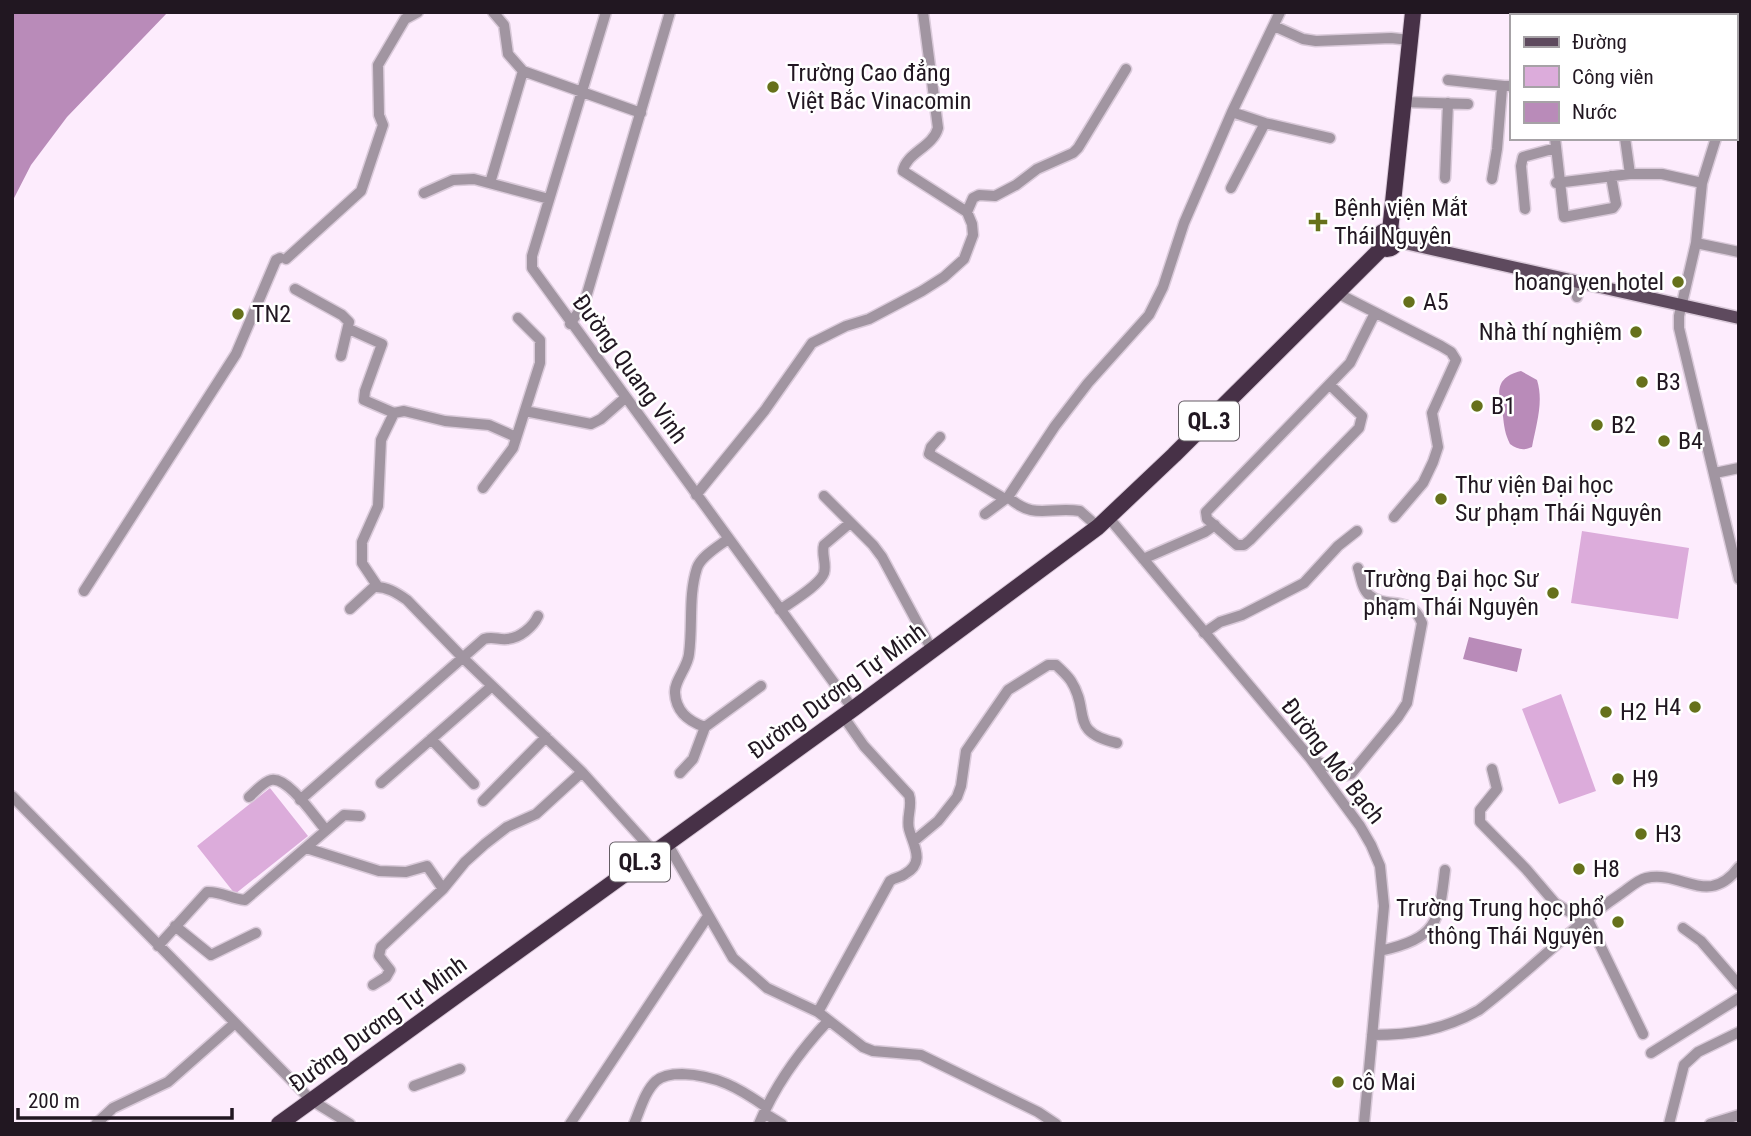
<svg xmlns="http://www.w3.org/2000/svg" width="1751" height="1136" viewBox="0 0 1751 1136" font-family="'Roboto Condensed',sans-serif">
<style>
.green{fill:#dcacdb}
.water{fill:#b98bb9}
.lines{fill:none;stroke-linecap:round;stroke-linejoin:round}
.minor-casing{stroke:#dacada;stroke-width:13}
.major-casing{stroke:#dacada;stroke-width:15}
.highway-casing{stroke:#dacada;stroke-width:18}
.minor{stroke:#a195a1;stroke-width:10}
.major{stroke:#5e4a5e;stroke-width:12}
.highway{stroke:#473147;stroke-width:16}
.poi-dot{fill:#66711b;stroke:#fff;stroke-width:2.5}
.labels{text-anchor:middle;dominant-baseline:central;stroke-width:5;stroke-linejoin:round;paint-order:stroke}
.shield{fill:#fff;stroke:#645d64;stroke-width:2}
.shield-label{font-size:23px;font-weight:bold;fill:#211721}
.poi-label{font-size:24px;fill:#211721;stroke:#fff;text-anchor:start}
.street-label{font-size:24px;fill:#211721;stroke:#fff}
</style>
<rect width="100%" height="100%" fill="#fdecfd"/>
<path class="green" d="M1582,531L1689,548L1678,619L1571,603Z
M1561,694L1596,791L1559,804L1522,709Z
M270,788L308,836L235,894L197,846Z"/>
<path class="water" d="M16,12H168L67,117L31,165L12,202V15Z
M1521,371L1537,380C1544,402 1536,425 1532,447C1523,451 1517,449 1510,444C1505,434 1504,426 1503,416C1499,396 1492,378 1521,371Z
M1469,637L1522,649L1517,672L1463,659Z"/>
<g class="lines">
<g class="minor-casing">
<path id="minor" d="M493,12L504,25L508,54L523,71L641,113
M606,12L532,256V268L853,709
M1274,26L1303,39L1316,41L1391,38L1410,40
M1448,80L1504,86
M1735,89L1739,80
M1402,102L1468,104
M1232,112L1265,123L1330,138
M1735,117L1739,118
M1555,138L1564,217L1613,208L1616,204L1611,176
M1625,138L1630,174
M1716,138L1702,183L1696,243L1679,316V328L1739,579
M1445,178L1448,103
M1492,179L1497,149L1502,88L1504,86H1511
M490,183L523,71
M1556,183L1630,174H1662L1702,183
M1231,188L1265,123
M424,193L453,180L474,179L549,199
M1525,209L1521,166L1523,157L1556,148
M967,212L973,198L979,195L995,196L1016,185L1037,169L1073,153L1078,148L1126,69
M1696,243L1739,252
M286,259L361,191L383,125L379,115L378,65L405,19L418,12
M295,289L342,315L349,322L341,356
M1335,292L1441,346L1451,352L1456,360L1432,413L1438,447L1433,462L1423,483L1394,517
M1577,297L1580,283
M570,324L584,304L670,12
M349,329L382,344L365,391L364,400L394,413
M1330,385L1362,416L1359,428L1250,540L1244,545H1237L1207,519L1206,512L1350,363L1375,313
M525,411L591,424L601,419L625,398
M940,437L931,447L929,454L1005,499
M1715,473L1739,468
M483,488L513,448L540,363V340L518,318
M696,495L765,410L812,343L846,326L869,319L922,291L944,277L964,259L973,235L972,224L967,212L903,171C906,153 933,147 938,128L923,12
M824,496L873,545L882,557L932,650
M1008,497C1035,521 1049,506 1080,511L1098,527
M985,514L1008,497L1055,426L1088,383L1149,315L1163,287L1184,223L1232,112L1280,12
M1109,518L1310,758L1360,826L1371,845L1380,866L1384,906L1364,1124
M1143,559L1205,532L1215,525
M378,587L362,563V542L378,506L381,440L394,413L404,411L445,421L489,425L516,437
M84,591L236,354L276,260L280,258
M350,609L374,587C386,586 397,593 407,600L462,657L582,772L654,852
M780,610C791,602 820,585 824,573C827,563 821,555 824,545L850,523
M1204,633L1220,622L1242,615L1304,583L1338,546L1357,531
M705,727C690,722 676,712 675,693C674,681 688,667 689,654C693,625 688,596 697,568C701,556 719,546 728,539
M431,739L474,784
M1312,759L1347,775L1351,774L1398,717L1407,703L1422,623C1411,594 1387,610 1369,595C1362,589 1361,577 1358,568
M1492,769L1497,789L1480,810V822L1526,869L1555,903L1584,921
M680,773L693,759L705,727L761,686
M381,783L492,686
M12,796L311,1100L350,1124
M249,797C255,792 263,782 271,780C288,776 315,818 326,830
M300,800L484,639C493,636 498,640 507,639C520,638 533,627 538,616
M483,801L546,737
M914,841L938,821L957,797L961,786L966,751L1008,690L1048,665H1056C1061,670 1067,675 1071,681C1091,712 1068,732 1117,743
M667,843L733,958L767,988L818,1012L863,1047L873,1051L921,1055L1038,1112L1056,1124
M306,848L379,871L406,872L427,866L443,889
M1587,918L1643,1034
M175,926L211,955L256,933
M1683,928L1701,941L1739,985
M158,946L207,892C220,891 231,899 245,900L344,815L360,816
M1380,951C1437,938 1439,923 1445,870
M373,985L386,977L390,970L379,956L381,947L443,889L465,862L485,844L507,827L536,814L582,772
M818,1012L890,881C895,877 900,878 905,874C926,862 913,845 909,829C906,817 913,806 909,795L864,746L843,716
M1372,1035C1411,1035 1444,1030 1479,1010C1527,974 1569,929 1619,895C1627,890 1637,880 1646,878C1683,870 1708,908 1739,867
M1651,1053L1739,998
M414,1086L460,1069
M764,1113L782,1124
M96,1124L113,1108L168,1082L235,1023
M570,1124L708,916
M634,1124C640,1110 645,1091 656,1081C663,1075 674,1074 682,1074C716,1075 739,1088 766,1107
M759,1124C775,1085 800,1051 828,1021
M1669,1124L1684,1065L1698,1052L1739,1032
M1710,1124L1739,1115"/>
</g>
<g class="major-casing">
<path id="major" d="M1396,241L1739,318"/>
</g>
<g class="highway-casing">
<path id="highway" d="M1378 240a9 9 0 1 1 18 0a9 9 0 1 1-18 0Z
M1390,231L1413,12
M279,1124L853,709L1098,527L1174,455L1382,248"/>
</g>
<use href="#minor" class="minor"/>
<use href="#major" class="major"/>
<use href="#highway" class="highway"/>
</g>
<g class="poi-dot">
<circle cx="773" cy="87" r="7"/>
<path d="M1314.5 211.5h7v7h7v7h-7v7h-7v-7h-7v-7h7z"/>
<circle cx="1678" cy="282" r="7"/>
<circle cx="1409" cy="302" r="7"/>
<circle cx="238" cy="314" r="7"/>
<circle cx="1636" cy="332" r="7"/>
<circle cx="1642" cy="382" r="7"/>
<circle cx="1477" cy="406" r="7"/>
<circle cx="1597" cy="425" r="7"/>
<circle cx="1664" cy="441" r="7"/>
<circle cx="1441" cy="499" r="7"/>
<circle cx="1553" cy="593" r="7"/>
<circle cx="1695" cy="707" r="7"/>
<circle cx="1606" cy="712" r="7"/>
<circle cx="1618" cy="779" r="7"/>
<circle cx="1641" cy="834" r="7"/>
<circle cx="1579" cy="869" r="7"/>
<circle cx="1618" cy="922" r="7"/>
<circle cx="1338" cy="1082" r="7"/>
</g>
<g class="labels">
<g class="shield">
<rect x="1179" y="401.5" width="60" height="39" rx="5"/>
<rect x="610" y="842.5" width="60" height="39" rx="5"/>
</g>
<g class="shield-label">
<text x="1209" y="421">QL.3</text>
<text x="640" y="862">QL.3</text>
</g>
<g class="poi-label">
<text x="787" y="73">Trường Cao đẳng<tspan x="787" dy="28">Việt Bắc Vinacomin</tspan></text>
<text x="1334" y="208">Bệnh viện Mắt<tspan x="1334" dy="28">Thái Nguyên</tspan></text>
<text x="1664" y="282" text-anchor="end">hoang yen hotel</text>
<text x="1423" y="302">A5</text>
<text x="252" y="314">TN2</text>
<text x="1622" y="332" text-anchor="end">Nhà thí nghiệm</text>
<text x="1656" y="382">B3</text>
<text x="1491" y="406">B1</text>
<text x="1611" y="425">B2</text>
<text x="1678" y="441">B4</text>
<text x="1455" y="485">Thư viện Đại học<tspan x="1455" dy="28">Sư phạm Thái Nguyên</tspan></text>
<text x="1539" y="579" text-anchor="end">Trường Đại học Sư<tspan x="1539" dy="28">phạm Thái Nguyên</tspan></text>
<text x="1681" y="707" text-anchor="end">H4</text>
<text x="1620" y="712">H2</text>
<text x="1632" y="779">H9</text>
<text x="1655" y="834">H3</text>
<text x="1593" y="869">H8</text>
<text x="1604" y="908" text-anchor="end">Trường Trung học phổ<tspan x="1604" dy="28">thông Thái Nguyên</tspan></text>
<text x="1352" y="1082">cô Mai</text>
</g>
<g class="street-label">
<text transform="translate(630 369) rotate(54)">Đường Quang Vinh</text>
<text transform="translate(837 691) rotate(-36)">Đường Dương Tự Minh</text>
<text transform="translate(1333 761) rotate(52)">Đường Mỏ Bạch</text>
<text transform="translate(378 1024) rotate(-36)">Đường Dương Tự Minh</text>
</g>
</g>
<rect width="1751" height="1136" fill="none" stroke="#211721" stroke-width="28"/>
<rect x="1510" y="14" width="228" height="126" fill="#ffffff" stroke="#a6a2a6" stroke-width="2"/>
<rect x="1524" y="37" width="35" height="10" fill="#5e4a5e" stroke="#a6a2a6" stroke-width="2"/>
<text x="1572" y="49" font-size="21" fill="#211721">Đường</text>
<rect x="1524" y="66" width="35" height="21" fill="#dcacdb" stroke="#a6a2a6" stroke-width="2"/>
<text x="1572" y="84" font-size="21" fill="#211721">Công viên</text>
<rect x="1524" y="102" width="35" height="21" fill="#b98bb9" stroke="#a6a2a6" stroke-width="2"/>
<text x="1572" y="119" font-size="21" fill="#211721">Nước</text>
<path d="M18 1108v10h214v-10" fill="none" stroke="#211721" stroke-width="3.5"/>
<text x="28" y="1108" font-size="21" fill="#211721" stroke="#ffffff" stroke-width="5" paint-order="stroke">200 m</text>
</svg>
